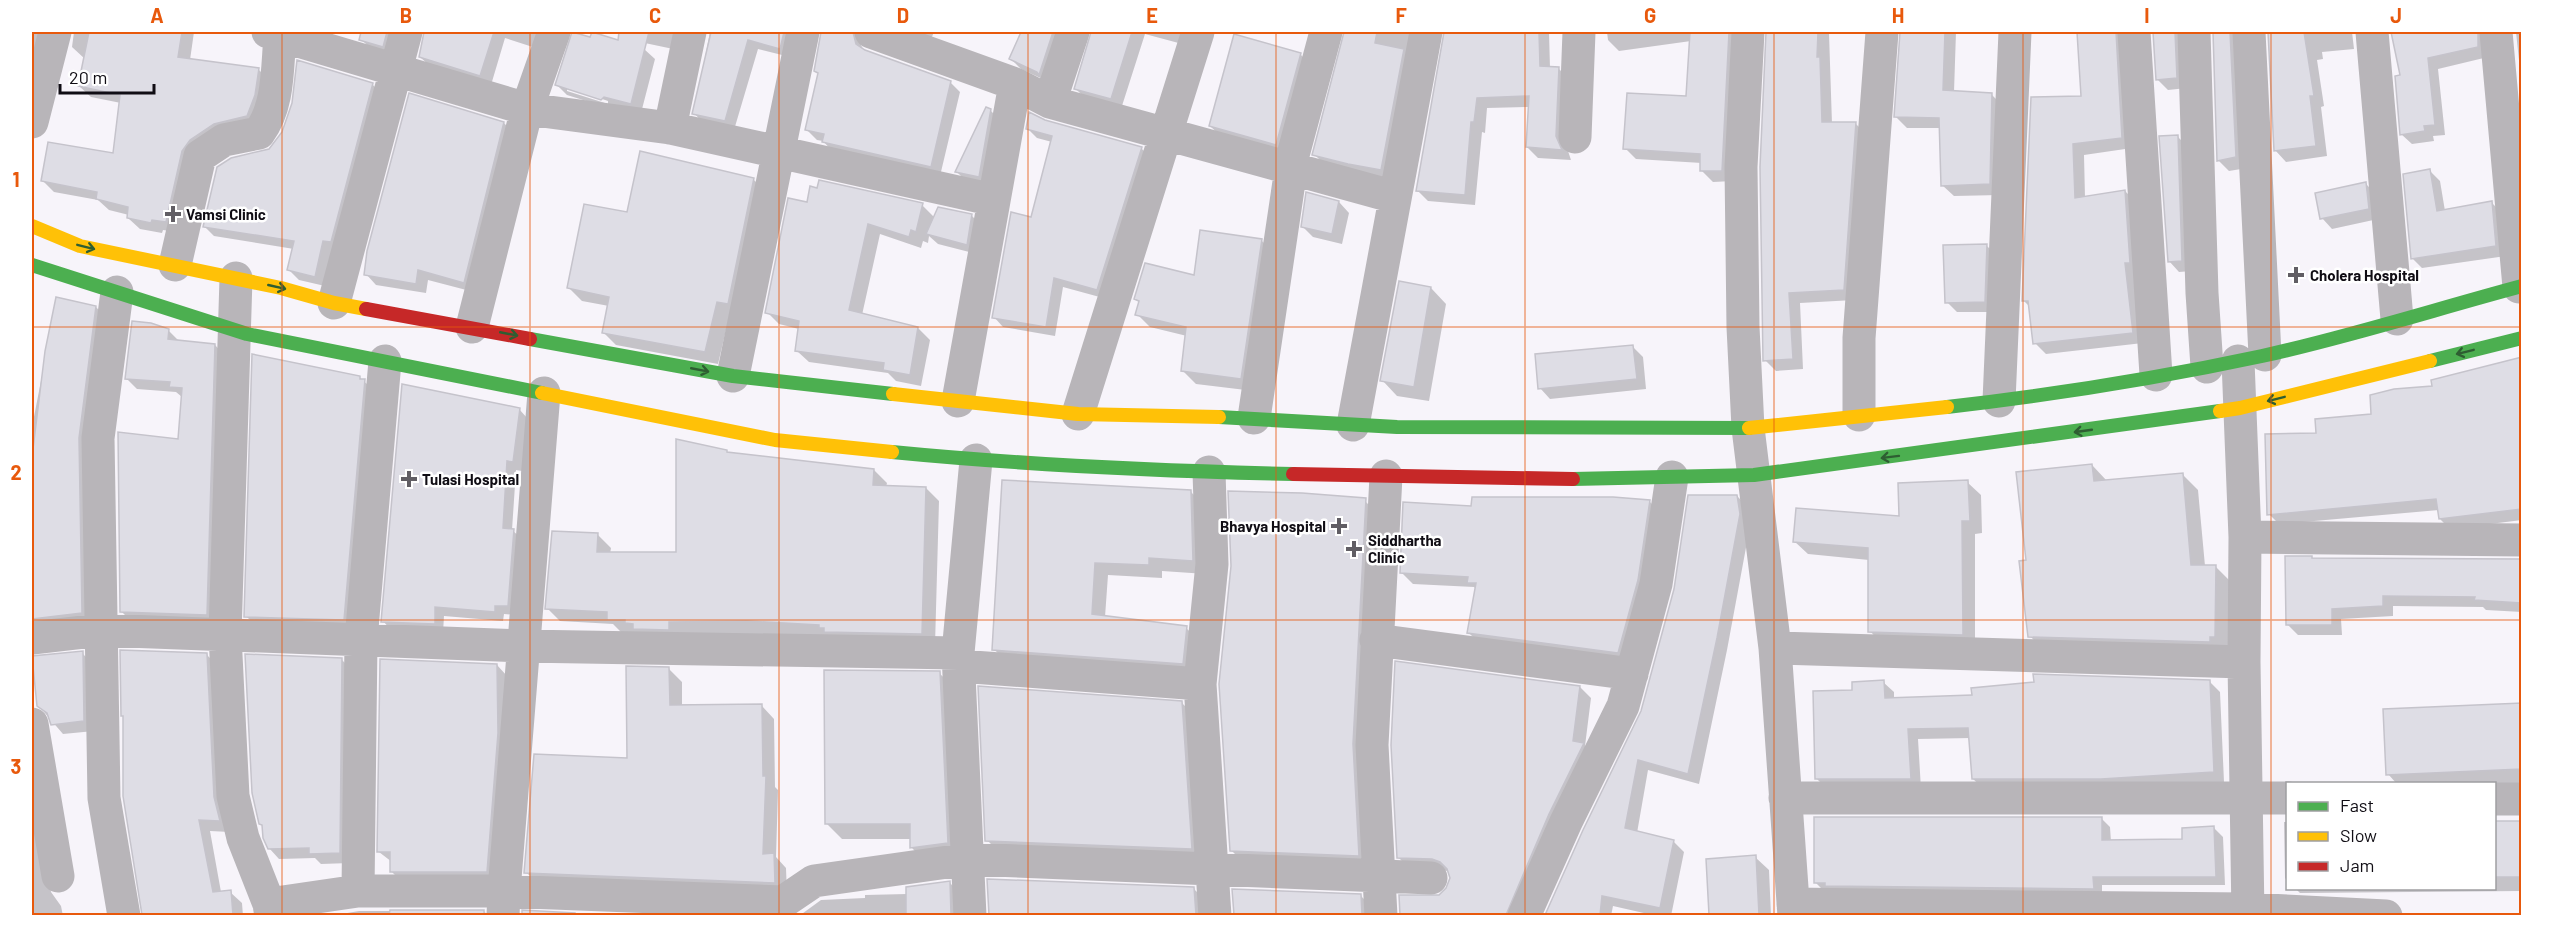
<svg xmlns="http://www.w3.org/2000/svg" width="2553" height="947" viewBox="0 0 2553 947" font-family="Barlow,sans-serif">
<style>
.shadow{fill:#0003;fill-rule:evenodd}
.building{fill:#dedde5;stroke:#c5c3cb;stroke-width:1.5}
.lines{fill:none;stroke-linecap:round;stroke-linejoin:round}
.street{stroke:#b8b5b9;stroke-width:33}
.fast{stroke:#4caf50;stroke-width:14}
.slow{stroke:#ffc107;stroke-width:14}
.jam{stroke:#c62828;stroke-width:14}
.oneway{stroke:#2e5e32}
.grid{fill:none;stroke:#e8590c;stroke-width:1.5;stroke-opacity:0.55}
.poi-dot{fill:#615e64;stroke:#fff;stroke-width:2}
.labels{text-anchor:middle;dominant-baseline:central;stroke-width:5;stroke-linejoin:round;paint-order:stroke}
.poi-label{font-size:15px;font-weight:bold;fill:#100d14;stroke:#fff;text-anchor:start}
.neatline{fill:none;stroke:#e8590c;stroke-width:2}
.grid-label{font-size:20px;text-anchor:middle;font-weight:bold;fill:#e8590c}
</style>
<rect width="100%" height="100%" fill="#f7f4fa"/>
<path class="shadow" d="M32,32H53L45,51L32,49Z
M74,32H194L190,60L258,69L270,81L266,107L226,135L177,232L163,230L162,233L140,229L128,218L129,215L109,210L98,200L54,192L42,180L114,155L121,103L91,97L79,86L85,59L72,47Z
M363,32H402L393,56L372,50L361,39Z
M425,32H549L542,50L505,38L491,85L431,67L420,57Z
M630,32H685L678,50L640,42Z
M710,32H797L790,57L758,49L734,130L703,123L694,113Z
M823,32H865L861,45L864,51L950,82L960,92L940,176L833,152L823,141L817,140L807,130L819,74Z
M911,32H934L931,39Z
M1023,32H1069L1047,81L1021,69L1010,58Z
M1093,32H1190L1186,45L1145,34L1121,109L1086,99L1076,89Z
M1345,32H1422L1392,180L1325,165L1314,154L1346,37Z
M1446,32H1549L1550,68H1558L1569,79L1567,148L1571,160L1538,158L1527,147L1529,107L1487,108L1485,133L1482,132L1475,205L1428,201L1417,190Z
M1607,32H1744L1733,181L1713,182L1702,171V163L1636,159L1625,148L1688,98L1691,41L1619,51L1608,40Z
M1768,32H1833V34L1829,33L1832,124H1856L1867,135L1854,300L1800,303L1803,369L1776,371L1765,360Z
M1901,32H1956L1954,92L1992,95L2003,106L2000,195L1954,196L1942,185L1940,128H1907L1896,117Z
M2078,32H2131L2132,148L2084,155L2085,198L2125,191L2136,202L2143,343L2046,354L2035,343L2030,307L2024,301L2082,97Z
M2154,32H2191L2187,88L2168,90L2157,79Z
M2214,32H2246L2247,168L2229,171L2218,160Z
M2269,32H2352L2354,49L2322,52L2323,59L2317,60L2324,106L2321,107L2327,156L2286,162L2275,150Z
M2392,32H2492L2488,57L2438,69L2445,135L2433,136L2434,141L2412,144L2401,134L2402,76Z
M2516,32H2522V89Z
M644,49L655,59L641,113L612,109L567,95L557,85ZM567,87L608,101V104L567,91Z
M1300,54L1316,70L1292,159L1226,141L1210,126Z
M372,84L382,94L325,286L299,280L289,270L294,249L214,236L205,227L270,150Z
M991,111L1001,121L989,187L967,182L957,172Z
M1044,121L1141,148L1151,158L1107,299L1063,287L1055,336L1003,327L994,317L1032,219L1052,142L1037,138L1028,129Z
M504,123L514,134L474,292L428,280L426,293L376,285L366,274Z
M2178,137L2188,147L2192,271L2179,272L2169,261Z
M2430,171L2440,181L2445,211L2492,203L2502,213L2506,256L2422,268L2412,258Z
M753,179L766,192L730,313L718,364L616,345L603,332L609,306L582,301L569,288L628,214Z
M2366,184L2376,194L2378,219L2332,229L2322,218Z
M1339,202L1349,213L1342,244L1313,237L1303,227Z
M808,204L922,205L935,218L939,209L972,216L982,226L977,254L938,244L929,236L928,243L923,241L921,248L880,234L862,315L918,328L930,340L921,386L896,381L888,373L809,362L797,351L799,329L779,324L767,312Z
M1261,240L1274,253L1254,391L1196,384L1182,370L1187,336L1150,327L1137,314L1140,303L1135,299L1195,277Z
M1986,245L1997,256L1994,312H1957L1947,302Z
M1431,288L1446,304L1429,401L1397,396L1382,380Z
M57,299L96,307L106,318L92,623L32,633V493L36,436L32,431V427Z
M168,330L179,341L215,345L225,356L217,625L132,622L121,611L179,441L182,397L176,392L137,389L126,378Z
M1633,347L1643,357L1646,389L1550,399L1540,388Z
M2522,359V520L2450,529L2440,519L2439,510L2279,524L2269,514L2318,434L2373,415L2434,387Z
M359,377L376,392L355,632L258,628L246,616Z
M519,409L528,419L522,471L516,470L512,530L523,540L517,615L504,614L503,621L444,616L443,633L392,631L383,621Z
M726,451L729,454L874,470L887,483L886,487L926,488L939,501L935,646L622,633L613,624L560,621L547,608L598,535L611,548L610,554H677Z
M2092,465L2107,481L2182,474L2198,490L2205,566L2216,567L2231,582L2230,652H2045L2030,636L2028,562Z
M1004,482L1190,491L1204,505L1206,574L1162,571V578L1108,575L1105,617L1186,628L1200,641L1196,677L1007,663L994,649Z
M1967,482L1981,495L1982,533L1975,534V647L1883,645L1870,631L1869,560L1808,554L1794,541L1901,518Z
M1737,496L1748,507L1750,526L1727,650L1699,784L1648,770L1637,833L1673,841L1684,852L1671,916H1657L1613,906L1611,916H1546L1584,831L1642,712Z
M1365,501L1375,511L1368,866L1241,860L1231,850L1232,566Z
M1649,501L1661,513L1629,664L1480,644L1469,633L1476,589L1474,587L1413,584L1401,572L1473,507Z
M2314,560H2522V612L2486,610L2483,607L2393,606V616L2341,619L2342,635H2298L2288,625Z
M82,653L92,663L94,731L63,734L38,705L35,682L32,683V658Z
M206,654L218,666L230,832L210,831L221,892H230L242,903L243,916H144Z
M341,659L352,670L350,863L321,864L315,858L279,859L269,848L264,827L260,824Z
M497,665L507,676L497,882H402L392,872V862L379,852Z
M669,669L682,682V706H762L774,719L775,787L778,790L776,857L786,868L787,895L539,885L526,872L629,759Z
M939,673L955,688L963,858L927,863L912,848V839H842L826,823Z
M2209,681L2220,692L2224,782L1984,789L1973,779L1971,738L1918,739L1921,789H1827L1817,779L1854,691L1883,682L1894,692V699Z
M1580,687L1591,698L1585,746L1594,755L1519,916H1400V897L1440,896L1448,889L1451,879L1449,871L1409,868L1398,857Z
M1182,703L1191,712L1200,858L996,849L987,840Z
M2522,705V784H2397L2388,774Z
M32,780L51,892L61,906L63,916H32Z
M2101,818L2110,827L2111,842L2184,841L2214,828L2223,837L2225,885H2102V897L1825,892L1816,883Z
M2284,822H2288V881L2285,878Z
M2494,822H2522V891L2300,893L2295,888H2494Z
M1755,857L1769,870L1771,916H1711L1707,860Z
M989,880L1194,889L1205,900L1207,916H990Z
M949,882L960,893L961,916H799L821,900L865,898V895L907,894Z
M1234,890L1360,895L1371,906L1373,916H1233Z
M359,911H484L488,916H330Z
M523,912L574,914L576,916H522Z"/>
<path class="building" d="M89,32H182L178,57L259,68L255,95L247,116L214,124L190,140L182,151L166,222L152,220L151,223L127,218L128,207L96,199L97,192L41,181L48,142L113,153L120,95L78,86Z
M361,32H387L383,47L359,40Z
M424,32H494L480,76L419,57Z
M572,32L590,37L592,32L618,40L619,32H649L631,104L604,97L601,100L555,85Z
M711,32H784L780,49L748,40L725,121L692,114Z
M821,32H853L856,44L865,50L951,81L931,167L822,142L824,134L805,130L818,73L814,71Z
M1021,32H1053L1039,75L1037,72L1009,59Z
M1091,32H1132L1111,99L1074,89Z
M1344,32H1377L1375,43L1404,49L1381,170L1348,164L1312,155Z
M1444,32H1539L1540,66L1559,67L1556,136L1562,150L1526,147L1529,96L1477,98L1474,122H1471L1465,195L1416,191Z
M1690,32H1729L1722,171H1700V154L1623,149L1627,93L1686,96Z
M1766,32H1818L1817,57H1820L1822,122H1856L1844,290L1789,293L1793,359L1763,361L1760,167Z
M1900,32H1945L1943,90L1992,93L1990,184L1941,186L1939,118L1894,117Z
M2077,32H2116L2122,138L2073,144L2075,198L2125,190L2130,263H2125L2133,333L2033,344L2028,301H2022L2031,97L2081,96Z
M2153,32H2175L2177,78L2156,80Z
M2213,32H2230L2236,157L2217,161Z
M2268,32H2304L2314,96H2310L2316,146L2274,151Z
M2391,32H2478V47L2428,58L2435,125L2424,126L2425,131L2400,135L2395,76L2400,75Z
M1234,34L1301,53L1276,145L1209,126Z
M297,60L373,83L331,242L323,241L315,277L287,270L294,241L203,227L217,167L231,158L269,149L282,132L292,103Z
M409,93L504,122L464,283L418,270L416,284L364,275L367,251Z
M986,107L991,109L979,177L955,172Z
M1029,112L1045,120L1142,147L1097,290L1054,278L1046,327L992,318L1011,212L1031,217L1052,136L1026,129Z
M2178,135L2182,261L2168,262L2159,136Z
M640,151L754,178L728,304L717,302L705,352L602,333L609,297L567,288L584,204L627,212Z
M2430,169L2437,211L2492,201L2496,246L2411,259L2403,174Z
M819,180L923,203L916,232L911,230L909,237L868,224L849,310L918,327L910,375L883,370L884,363L795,351L799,321L765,313L788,198L807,202L810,186L817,188Z
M2366,182L2369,209L2320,219L2315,193Z
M1306,192L1339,201L1332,234L1301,227Z
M938,207L972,214L967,245L926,234Z
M1200,230L1262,239L1241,379L1181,371L1186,327L1135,315L1139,301L1134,299L1145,263L1194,275Z
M1987,244L1985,302L1945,303L1943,245Z
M1399,281L1431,287L1414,387L1380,381Z
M56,297L96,306L79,438L82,613L32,619L33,449L45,351Z
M132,321L151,323L169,329L168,339L215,344L207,615L120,612L118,432L178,439L182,388L169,387L170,382L125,379Z
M1633,345L1637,379L1538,389L1535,354Z
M252,354L360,376V379H365L344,620L244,617Z
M2522,357V509L2439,519L2436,499L2267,515L2265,434L2316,433L2315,419L2371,414L2370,395L2394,389L2432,386L2431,380Z
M402,384L520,408L513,462L507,461L503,528L514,529L508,606H495V612L435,607V624L381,622Z
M676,439L727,450V452L874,469L873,485L926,487L922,634L824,632V628H819V625L747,621L669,622V630L633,629V624L625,623V620H607V612L545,609L552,531L598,533L597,552H676Z
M2092,464L2094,481L2183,473L2191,565H2216L2215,637H2210V642L2028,637L2019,561L2026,560L2016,472Z
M1002,480L1191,490L1193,561L1149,558V565L1095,563L1092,614L1187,626L1183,664L992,650Z
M1968,480L1970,521H1962L1963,635L1868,632V548L1793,542L1796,508L1899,516L1898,483Z
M1228,491L1302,493L1366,498L1353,744L1359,856L1230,851L1219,684L1231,566Z
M1688,495H1737L1740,514L1717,638L1688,774L1638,760L1625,828L1674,840L1660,908L1602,896L1600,915H1545L1583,830L1641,711L1674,589Z
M1472,497H1613L1650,500L1638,580L1618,653L1467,633L1476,583H1467L1468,577L1400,573L1403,502L1471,506Z
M2285,556H2312V558L2522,559V603L2474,600L2475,597L2383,596V606L2332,609V625H2286Z
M120,650L207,653L214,797L220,821L199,820L213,892L231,890L233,915H142L123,796V716H121Z
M83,651L84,721L51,725L47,713L37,706L32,656Z
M245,654L342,658L340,853L309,854V848L268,849L263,838L262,825L259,824L252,793Z
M380,659L497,664L498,733L487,872H390V852H377Z
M1395,661L1580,686L1573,741L1584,743L1549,814L1506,915H1400L1399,895H1439L1446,888L1450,878L1447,869L1440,862L1432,859L1397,858L1391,745Z
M626,666L669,667L670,705L762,704L763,776H766L763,854L774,853L775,883L524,873L534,754L627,758Z
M824,670L940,671L948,843L910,848V824H825Z
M2033,674L2210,680L2214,772L2101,779H1972L1968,728L1908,729L1911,779H1815L1813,691L1852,690V682L1884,680L1885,698L1972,695L1971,688L2034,682Z
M978,686L1182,701L1192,849L985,841Z
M2522,703V769L2386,775L2383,709Z
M1814,817H2102V840L2182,839V828L2214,826L2216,877H2093L2094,889L1825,886V883H1814Z
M2494,821H2522V877H2494Z
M1756,855L1759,915H1709L1706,859Z
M987,879L1194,887L1196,915H989Z
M950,881L951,915H906V887Z
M1232,889L1361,894L1362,915H1234Z
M390,910H484V915H389Z
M522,910L575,913V915H522Z"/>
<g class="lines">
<path class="street" d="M268,32L527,109L670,128L994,200
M871,32L1015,84L1050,102L1395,197
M1748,32L1741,167L1743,327L1748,428L1775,648L1794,916
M2134,32L2156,375
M2194,32L2202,293L2207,367
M2249,32L2265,355
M2372,32L2397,319
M2496,32L2519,287
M1050,102L1073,32
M32,122L55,32
M670,128L690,32
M1575,137L1579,32
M175,265L200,156L224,140L259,133C279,106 277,69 280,36
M236,278L225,635L233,796L243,838L269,904L271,916
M117,292L98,438L104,798L124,916
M334,303L406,32
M472,327L527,109L554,32
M385,361L361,640L358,891H504L544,393
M2238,361L2245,537L2244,662
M733,376L803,32
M958,401L1015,84
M1999,401L2015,32
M1078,414L1198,32
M1859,415V338L1882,32
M1254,418L1293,155L1326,32
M1353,425L1426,32
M1209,472L1212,564L1200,684L1215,916
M2245,537L2522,540
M32,638L101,630L522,646L958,653
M1376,640L1632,674
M1775,648L2244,662L2248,916
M959,666L1200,684
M32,724L58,876
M1785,798H2288
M2494,799H2522
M269,904L358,891
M1793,904L2021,907
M503,916L504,891L783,902L814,881L969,859L1431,878
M970,916L958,653L976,460
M1381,916L1372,745L1386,476
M1524,916L1566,822L1623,706L1656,584L1672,477
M2021,916V907L2247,909L2386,916"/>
<path class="fast" d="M32,265L247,334L542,393
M530,339L733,376L893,394
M2430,361L2522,338
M1947,407C2052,395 2159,378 2262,356C2349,337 2436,309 2522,286
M1219,417L1397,427L1749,428
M892,452C1025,465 1159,471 1293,474
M1573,479L1754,475L2220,411"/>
<path class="slow" d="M32,226L80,246L281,288L334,303L366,309
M542,393L775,440L892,452
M893,394L1078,414L1219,417
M2220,411L2240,408L2430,361
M1749,428L1947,407"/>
<path class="jam" d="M366,309L530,339
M1293,474L1573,479"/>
</g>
<defs><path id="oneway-shaft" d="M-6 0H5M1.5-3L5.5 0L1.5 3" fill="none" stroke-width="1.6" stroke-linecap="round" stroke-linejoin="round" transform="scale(1.5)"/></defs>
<g class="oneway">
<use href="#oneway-shaft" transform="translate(86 247) rotate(14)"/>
<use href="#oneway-shaft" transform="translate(277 287) rotate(13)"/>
<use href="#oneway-shaft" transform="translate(509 334) rotate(11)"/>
<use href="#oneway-shaft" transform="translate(2465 352) rotate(166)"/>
<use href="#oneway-shaft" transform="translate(700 370) rotate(11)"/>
<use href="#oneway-shaft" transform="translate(2276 399) rotate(166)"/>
<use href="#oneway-shaft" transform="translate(2083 431) rotate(172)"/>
<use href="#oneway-shaft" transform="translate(1890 457) rotate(173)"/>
</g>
<path class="grid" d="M282,32V916M530,32V916M779,32V916M1028,32V916M1276,32V916M1525,32V916M1774,32V916M2023,32V916M2271,32V916M32,327H2522M32,620H2522"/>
<g class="poi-dot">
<path d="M170 205h6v6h6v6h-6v6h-6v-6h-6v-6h6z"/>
<path d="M2293 266h6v6h6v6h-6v6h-6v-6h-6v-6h6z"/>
<path d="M406 470h6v6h6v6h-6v6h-6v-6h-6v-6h6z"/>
<path d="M1336 517h6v6h6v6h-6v6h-6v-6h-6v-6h6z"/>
<path d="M1351 540h6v6h6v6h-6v6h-6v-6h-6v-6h6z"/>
</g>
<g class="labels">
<g class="poi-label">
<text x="186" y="214">Vamsi Clinic</text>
<text x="2310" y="275">Cholera Hospital</text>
<text x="422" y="479">Tulasi Hospital</text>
<text x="1326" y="526" text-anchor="end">Bhavya Hospital</text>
<text x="1368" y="540">Siddhartha<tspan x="1368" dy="17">Clinic</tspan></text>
</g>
</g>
<rect width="2553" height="947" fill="none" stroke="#ffffff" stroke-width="66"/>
<rect x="2286" y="782" width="210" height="108" fill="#ffffff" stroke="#9f9ea1" stroke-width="1.5"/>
<rect x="2298" y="802" width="30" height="9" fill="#4caf50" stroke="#9f9ea1" stroke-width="1.5"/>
<text x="2340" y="812" font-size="18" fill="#100d14">Fast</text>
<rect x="2298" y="832" width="30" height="9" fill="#ffc107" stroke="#9f9ea1" stroke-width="1.5"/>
<text x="2340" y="842" font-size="18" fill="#100d14">Slow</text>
<rect x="2298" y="862" width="30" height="9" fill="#c62828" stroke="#9f9ea1" stroke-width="1.5"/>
<text x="2340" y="872" font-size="18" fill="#100d14">Jam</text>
<path d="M60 84v9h94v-9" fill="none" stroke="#100d14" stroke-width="3"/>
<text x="69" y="84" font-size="18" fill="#100d14" stroke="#ffffff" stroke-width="4.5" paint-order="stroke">20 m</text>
<rect x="33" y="33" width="2487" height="881" class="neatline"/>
<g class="grid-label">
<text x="157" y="23">A</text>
<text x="406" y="23">B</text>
<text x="655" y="23">C</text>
<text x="903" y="23">D</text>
<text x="1152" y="23">E</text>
<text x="1401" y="23">F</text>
<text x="1650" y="23">G</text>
<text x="1898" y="23">H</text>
<text x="2147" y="23">I</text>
<text x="2396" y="23">J</text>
<text x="16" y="187">1</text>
<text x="16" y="480">2</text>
<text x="16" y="774">3</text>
</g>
</svg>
